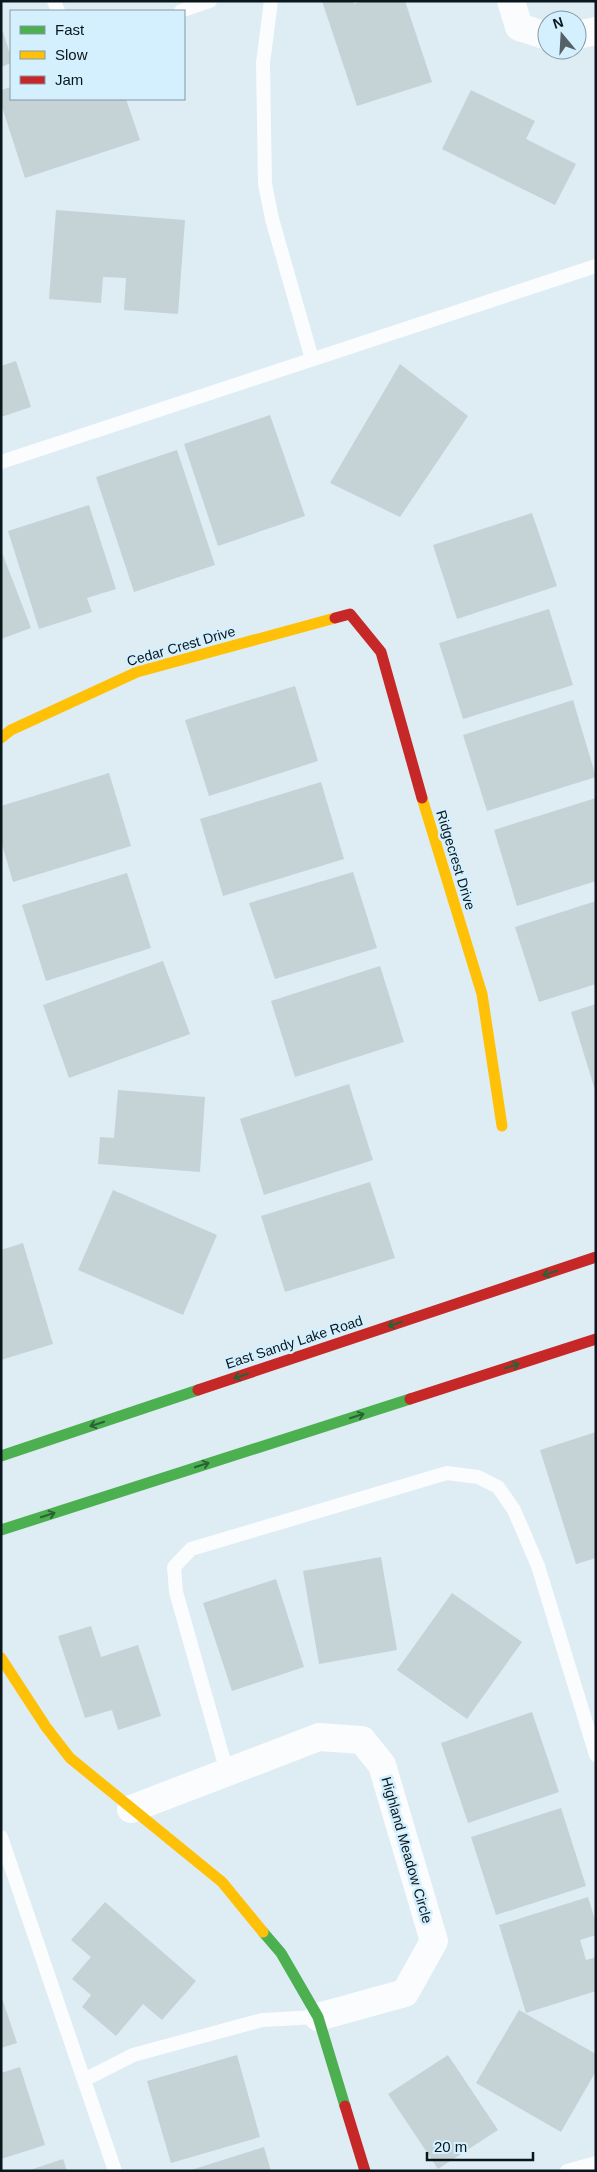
<svg xmlns="http://www.w3.org/2000/svg" width="597" height="2172" viewBox="0 0 597 2172" font-family="Arial,sans-serif">
<style>
.building{fill:#c5d3d7}
.lines{fill:none;stroke-linecap:round;stroke-linejoin:round}
.lane{stroke:#fafcfd;stroke-width:14}
.street{stroke:#fafcfd;stroke-width:28}
.fast{stroke:#4caf50;stroke-width:11}
.slow{stroke:#ffc107;stroke-width:11}
.jam{stroke:#c62828;stroke-width:11}
.oneway{stroke:#2a6236}
.labels{text-anchor:middle;dominant-baseline:central;stroke-width:5;stroke-linejoin:round;paint-order:stroke}
.street-label{font-size:14px;fill:#09161c;stroke:#d4f0fe}
</style>
<rect width="100%" height="100%" fill="#deecf4"/>
<path class="building" d="M322,1H353L354,4L363,1H405L432,82L357,106Z
M3,32L11,57V63L1,67V33Z
M11,87V99H126L140,140L25,178L1,104V90Z
M471,90L535,121L526,139L576,164L555,205L442,149Z
M56,210L185,220L178,314L124,310L126,278L103,277L101,303L49,299Z
M16,361L31,407L1,417V366Z
M400,364L468,416L400,517L330,483Z
M270,415L305,516L218,546L184,444Z
M177,450L215,565L134,592L96,477Z
M89,505L116,589L87,598L92,612L39,629L8,531Z
M532,513L557,586L457,619L433,545Z
M1,550L31,628L1,639Z
M549,609L573,685L463,719L439,643Z
M295,686L318,761L209,796L185,720Z
M573,700L596,777L487,811L463,735Z
M109,773L131,846L13,882L1,841V806Z
M321,782L344,859L223,896L200,819Z
M596,798V881L517,906L494,830Z
M353,872L377,948L275,979L249,903Z
M127,873L151,948L46,981L22,905Z
M596,901V984L539,1002L515,927Z
M163,961L190,1034L69,1078L43,1005Z
M380,966L404,1042L295,1077L271,1001Z
M596,1004V1090H595L571,1012Z
M349,1084L373,1160L264,1195L240,1119Z
M118,1090L205,1097L200,1172L98,1164L100,1137L114,1138Z
M370,1182L395,1258L285,1292L261,1216Z
M113,1190L217,1235L183,1315L78,1270Z
M23,1243L53,1344L1,1360V1250Z
M596,1432V1558L576,1564L540,1450Z
M381,1557L397,1650L319,1664L303,1571Z
M276,1579L304,1667L232,1691L203,1603Z
M452,1593L522,1642L467,1719L397,1670Z
M91,1626L101,1657L138,1645L161,1716L118,1730L112,1710L85,1718L58,1636Z
M532,1712L559,1792L468,1823L441,1743Z
M561,1808L586,1886L496,1915L471,1837Z
M588,1897L596,1923V1935L580,1940L586,1960L596,1957V1991L526,2013L499,1925Z
M105,1902L196,1981L162,2020L143,2004L116,2036L82,2007L91,1995L72,1979L91,1957L71,1940Z
M1,1995L17,2043L1,2048Z
M519,2010L596,2054V2071L561,2132L476,2083Z
M237,2055L260,2137L171,2163L147,2081Z
M448,2055L498,2130L438,2169L388,2094Z
M20,2067L45,2145L1,2159V2073Z
M264,2147L271,2171H191V2170Z
M63,2159L67,2171H30V2170Z"/>
<g class="lines">
<path class="lane" d="M54,1L58,11
M271,1L263,63L265,184L272,219L312,359
M181,11L210,1
M1,462L596,266
M227,1772L176,1592L174,1567L191,1549L447,1473L478,1477L498,1487L514,1510L538,1566L596,1755
M1,1837L115,2171
M86,2079L133,2055L262,2020L318,2017
M567,2171L596,2163"/>
<path class="street" d="M511,1L519,27L547,36
M577,35L596,31
M131,1809L319,1737L362,1740L382,1765L434,1941L405,1993L318,2017"/>
<path class="fast" d="M1,1456L198,1390
M1,1530L410,1399
M263,1932L281,1953L318,2017L345,2106"/>
<path class="slow" d="M1,738L11,730L137,672L335,618
M422,798L482,994L502,1126
M1,1658L46,1727L70,1758L222,1882L263,1932"/>
<path class="jam" d="M335,618L350,614L381,652L422,798
M198,1390L596,1257
M410,1399L596,1339
M345,2106L365,2171"/>
</g>
<defs><path id="oneway-shaft" d="M-6 0H5M1.5-3L5.5 0L1.5 3" fill="none" stroke-width="1.6" stroke-linecap="round" stroke-linejoin="round" transform="scale(1.25)"/></defs>
<g class="oneway">
<use href="#oneway-shaft" transform="translate(550 1273) rotate(162)"/>
<use href="#oneway-shaft" transform="translate(395 1324) rotate(162)"/>
<use href="#oneway-shaft" transform="translate(512 1366) rotate(-18)"/>
<use href="#oneway-shaft" transform="translate(241 1376) rotate(162)"/>
<use href="#oneway-shaft" transform="translate(357 1416) rotate(-18)"/>
<use href="#oneway-shaft" transform="translate(97 1424) rotate(162)"/>
<use href="#oneway-shaft" transform="translate(202 1465) rotate(-18)"/>
<use href="#oneway-shaft" transform="translate(48 1515) rotate(-18)"/>
</g>
<g class="labels">
<g class="street-label">
<text transform="translate(181 646) rotate(-16)">Cedar Crest Drive</text>
<text transform="translate(456 860) rotate(73)">Ridgecrest Drive</text>
<text transform="translate(294 1342) rotate(-18)">East Sandy Lake Road</text>
<text transform="translate(407 1850) rotate(74)">Highland Meadow Circle</text>
</g>
</g>
<rect width="597" height="2172" fill="none" stroke="#09161c" stroke-width="5"/>
<rect x="10" y="10" width="175" height="90" fill="#d4f0fe" stroke="#8399a4"/>
<rect x="20" y="26" width="25" height="8" fill="#4caf50" stroke="#8399a4"/>
<text x="55" y="35" font-size="15" fill="#09161c">Fast</text>
<rect x="20" y="51" width="25" height="8" fill="#ffc107" stroke="#8399a4"/>
<text x="55" y="60" font-size="15" fill="#09161c">Slow</text>
<rect x="20" y="76" width="25" height="8" fill="#c62828" stroke="#8399a4"/>
<text x="55" y="85" font-size="15" fill="#09161c">Jam</text>
<g transform="translate(562 35) rotate(342)"><circle r="24" fill="#d4f0fe" stroke="#8399a4"/>
<path d="M0-4L9 19L0 12L-9 19Z" fill="#546168"/>
<text y="-8" font-size="14" font-weight="bold" text-anchor="middle" fill="#09161c">N</text>
</g>
<path d="M427 2152v8h106v-8" fill="none" stroke="#09161c" stroke-width="2.5"/>
<text x="434" y="2152" font-size="15" fill="#09161c" stroke="#d4f0fe" stroke-width="4" paint-order="stroke">20 m</text>
</svg>
